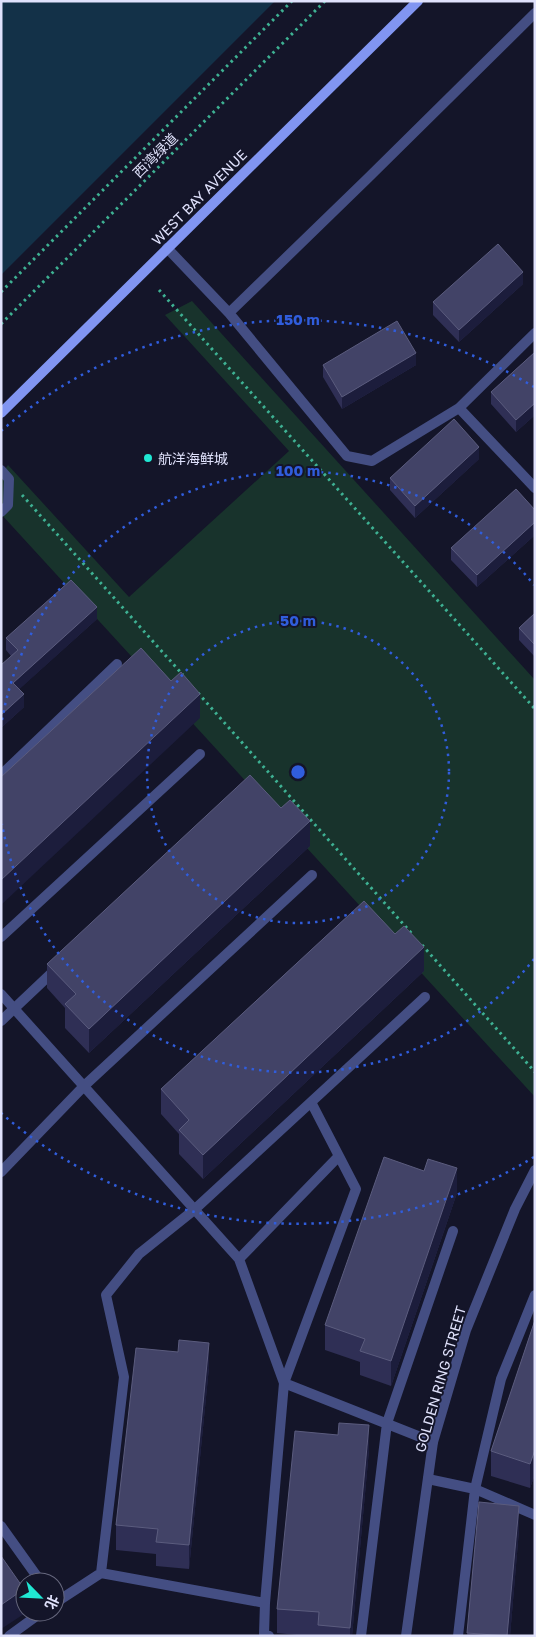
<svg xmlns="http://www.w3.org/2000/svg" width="536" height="1637" viewBox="0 0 536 1637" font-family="'Golos Text','Noto Sans SC',sans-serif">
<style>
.green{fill:#18332c}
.water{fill:#133148}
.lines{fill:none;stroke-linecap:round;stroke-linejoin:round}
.path{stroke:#3eb193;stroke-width:3;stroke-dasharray:2.5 4;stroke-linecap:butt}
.lane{stroke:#444e83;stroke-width:10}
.street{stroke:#444e83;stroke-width:10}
.secondary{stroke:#8195f1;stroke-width:10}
.wall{fill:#2f2f55}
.shaded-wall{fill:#1c1d3c}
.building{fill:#424367;stroke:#5b5c7e}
.ring{fill:none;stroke:#305ddc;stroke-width:2.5;stroke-dasharray:2.5 5}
.poi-dot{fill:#20e7d3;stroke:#141529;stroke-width:2}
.labels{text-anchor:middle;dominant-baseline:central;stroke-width:4;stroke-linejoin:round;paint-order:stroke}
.street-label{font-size:14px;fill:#e0e2fc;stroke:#141529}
.poi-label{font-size:14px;fill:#e0e2fc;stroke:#141529;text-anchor:start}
.centre{fill:#305ddc;stroke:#141529;stroke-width:2.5}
.ring-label{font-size:15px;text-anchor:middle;font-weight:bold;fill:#305ddc;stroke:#141529;stroke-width:4;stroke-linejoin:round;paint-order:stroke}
</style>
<rect width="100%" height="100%" fill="#141529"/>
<path class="green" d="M192,301L535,680V1097L1,514V475L8,465L129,597L289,451L165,315Z"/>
<path class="water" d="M1,1H275L1,275Z"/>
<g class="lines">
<path class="path" d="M159,290L535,709
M1,292L292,1
M1,324L325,1
M22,495L183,675
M198,693L413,935
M422,945L535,1072"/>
<path class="lane" d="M167,248L229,313L347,456L372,461L459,408L535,333
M229,313L368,178L535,13
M459,408L535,488
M1,470L9,479L8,505L1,512
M1,775L117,664
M1,937L200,754
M1,994L239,1259L284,1383L433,1442
M1,1021L57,968
M1,1172L84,1086L312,875
M239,1259L338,1157
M428,1479L475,1489L535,1515
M1,1526L41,1582
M101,1573L265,1603L284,1383L356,1189L311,1102
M55,1603L101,1573L124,1377L106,1295L139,1254L194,1210L425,997
M265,1603L264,1634L269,1636
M9,1636L42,1612
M361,1636L387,1423L453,1231
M458,1636L475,1489L501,1379L535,1295"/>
<path class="street" d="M406,1636L433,1442L466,1330L515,1209L535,1170"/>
<path class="secondary" d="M1,413L418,1"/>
</g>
<path class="wall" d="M523,284L459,342L433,315V302Z
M535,352V415L516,432L491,404V392Z
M323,365H416L342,409L323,377Z
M479,459L415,518L390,490V478Z
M535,510V535L477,587L451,560V548Z
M535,613V657L519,640V628Z
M97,619L19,689L24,707L1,728V665L11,656L6,650V638Z
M310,846L89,1053L65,1028V1008L47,988V964Z
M424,971L203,1179L179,1154V1134L161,1114V1089Z
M457,1193L391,1386L360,1375V1362L325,1350V1325Z
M535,1320V1474L530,1488L491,1476V1451Z
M209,1367L189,1569L156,1566V1554L116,1550V1525Z
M369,1450L352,1636H306L277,1633V1609Z
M479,1502L519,1530L510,1636H467Z"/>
<path class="shaded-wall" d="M523,272V284L459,342V330Z
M416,353V365L342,409V397Z
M535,403V415L516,432V420Z
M479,447V459L415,518V506Z
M535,522V535L477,587V575Z
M97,607V619L13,695V683Z
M24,694V707L1,728V715Z
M200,694V718L1,905V880Z
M310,821V846L89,1053V1029Z
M424,947V971L203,1179V1155Z
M457,1168V1193L391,1386V1361Z
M209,1343V1367L189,1569V1545Z
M369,1425V1450L352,1636H350V1628Z
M535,1450V1474L530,1488V1464Z
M519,1506V1530L510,1636H507Z
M24,1589V1614L1,1629V1605Z"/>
<path class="building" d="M498,244L523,272L459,330L433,302Z
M397,321L416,353L342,397L323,365Z
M535,352V403L516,420L491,392Z
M454,419L479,447L415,506L390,478Z
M516,489L535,510V522L477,575L451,548Z
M71,580L97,607L13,683L24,694L1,715V665L18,650L6,638Z
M535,613V645L519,628Z
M141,648L171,681L181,672L200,694L1,880V777Z
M250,775L281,808L290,800L310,821L89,1029L65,1004L76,994L47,964Z
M364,901L395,934L404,926L424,947L203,1155L179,1130L189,1120L161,1089Z
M384,1157L424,1171L428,1159L457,1168L391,1361L360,1351L365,1339L325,1325Z
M535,1320V1450L530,1464L491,1451Z
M179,1340L209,1343L189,1545L156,1542L158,1529L116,1525L136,1348L178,1352Z
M339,1423L369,1425L350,1628L318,1625L319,1612L277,1609L295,1431L338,1435Z
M479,1502L519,1506L507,1636L467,1633Z
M1,1556L24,1589L1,1605Z"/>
<g class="ring">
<circle cx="298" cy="772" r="151"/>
<path d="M534 959A301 301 0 0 1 2 824M2 720A301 301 0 0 1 534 585"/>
<path d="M534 1157A452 452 0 0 1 1 1113M1 431A452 452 0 0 1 534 387"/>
</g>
<circle class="poi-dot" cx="148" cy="458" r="5"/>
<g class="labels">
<g class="street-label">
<text transform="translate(155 155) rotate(-45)">西湾绿道</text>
<text transform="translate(199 197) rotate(-45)">WEST BAY AVENUE</text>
<text transform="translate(440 1379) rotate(-74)">GOLDEN RING STREET</text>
</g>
<g class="poi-label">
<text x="158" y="458">航洋海鲜城</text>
</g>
</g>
<circle cx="298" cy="772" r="8" class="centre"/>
<g class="ring-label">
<text x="298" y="325">150 m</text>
<text x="298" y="476">100 m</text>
<text x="298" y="626">50 m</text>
</g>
<rect width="536" height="1637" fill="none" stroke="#e0e2fc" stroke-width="5"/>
<g transform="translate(40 1597) rotate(114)"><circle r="24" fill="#141529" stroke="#66677d"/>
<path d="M0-4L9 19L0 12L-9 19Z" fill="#20e7d3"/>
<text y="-8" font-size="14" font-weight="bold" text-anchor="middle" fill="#e0e2fc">北</text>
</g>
</svg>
